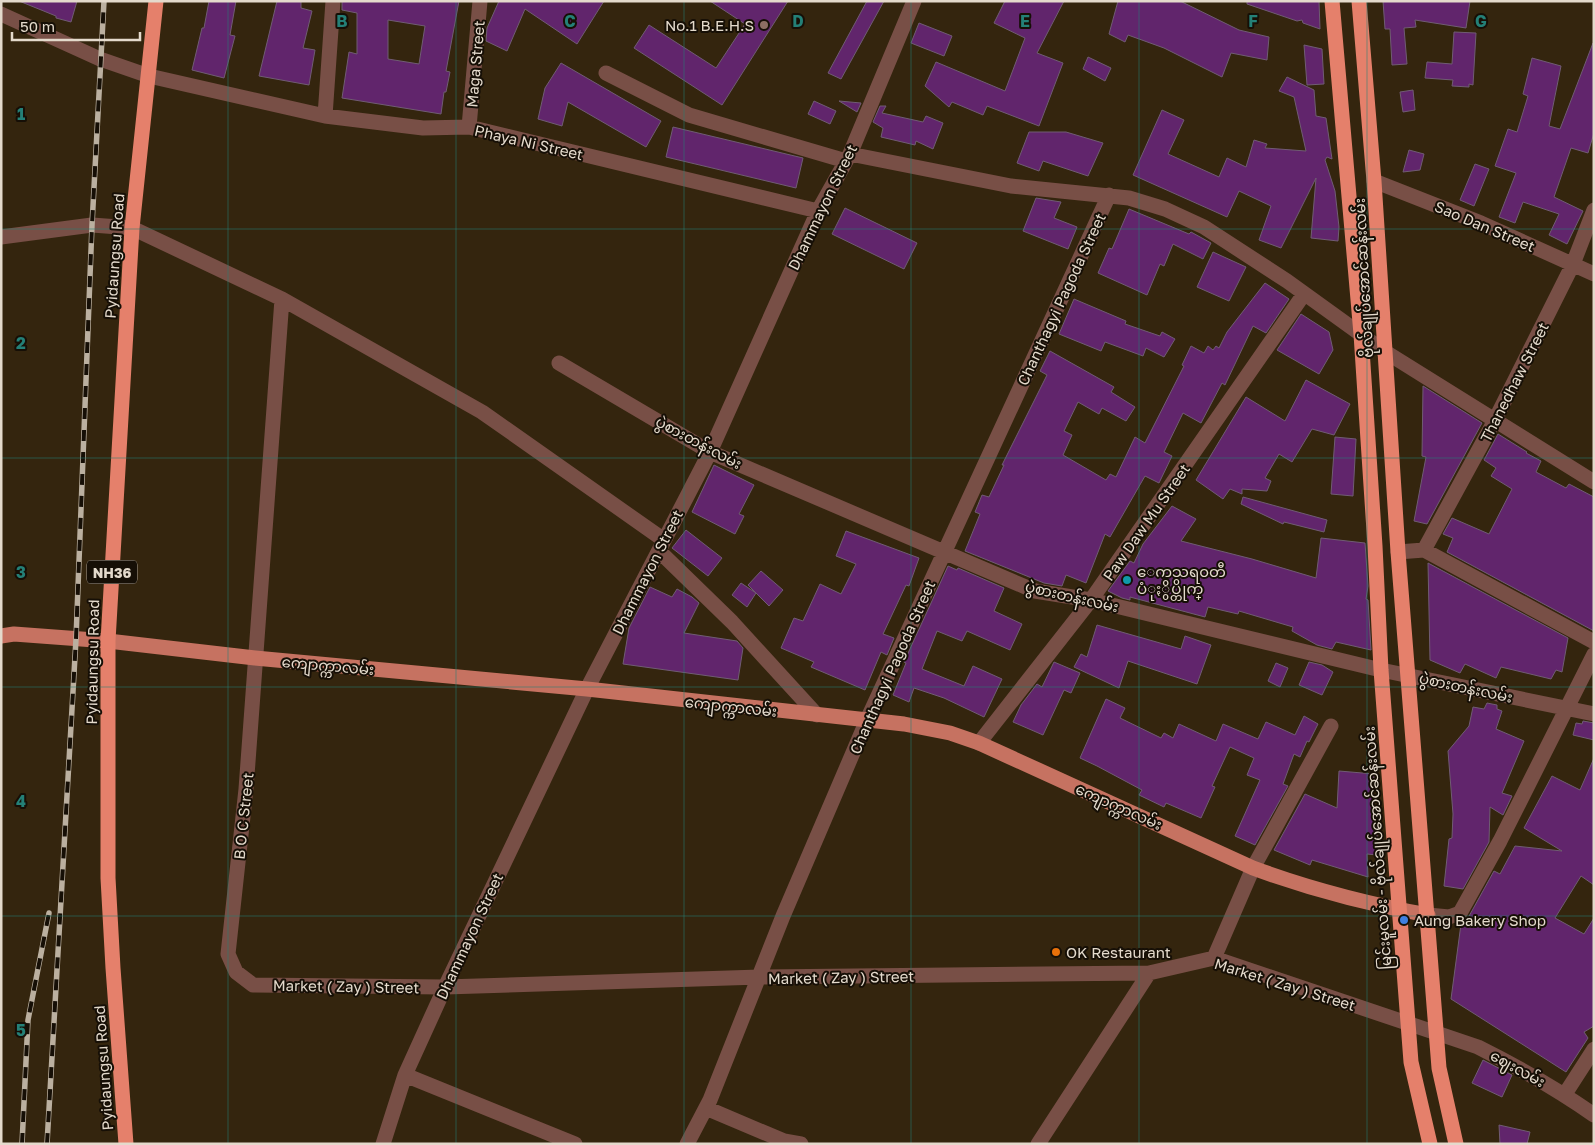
<svg xmlns="http://www.w3.org/2000/svg" width="1595" height="1145" viewBox="0 0 1595 1145" font-family="'Golos Text','Noto Sans Myanmar',sans-serif">
<style>
.building{fill:#61256c;stroke:#705c73;fill-rule:evenodd}
.lines{fill:none;stroke-linecap:round;stroke-linejoin:round}
.minor{stroke:#784f46;stroke-width:15}
.major{stroke:#c67261;stroke-width:15}
.highway{stroke:#e5806b;stroke-width:15}
.rail-casing{stroke:#bbb0a0;stroke-width:5.5}
.rail{stroke:#160f06;stroke-width:4;stroke-dasharray:11;stroke-linecap:butt}
.grid{fill:none;stroke:#248077;stroke-width:1;stroke-opacity:0.55}
.education-dot{fill:#8d6e63;stroke:#160f06;stroke-width:2}
.culture-dot{fill:#0f9aa8;stroke:#160f06;stroke-width:2}
.shop-dot{fill:#3f7fe0;stroke:#160f06;stroke-width:2}
.food-dot{fill:#e8710a;stroke:#160f06;stroke-width:2}
.labels{text-anchor:middle;dominant-baseline:central;stroke-width:4;stroke-linejoin:round;paint-order:stroke}
.shield{fill:#160f06;stroke:#a69d91;stroke-width:1}
.shield-label{font-size:14px;font-weight:bold;fill:#e4dacc}
.poi-label{font-size:15px;fill:#e4dacc;stroke:#160f06;text-anchor:start}
.street-label{font-size:15px;fill:#e4dacc;stroke:#160f06}
.grid-label{font-size:16px;text-anchor:middle;font-weight:bold;fill:#248077;stroke:#160f06;stroke-width:4;stroke-linejoin:round;paint-order:stroke}
</style>
<rect width="100%" height="100%" fill="#34250e"/>
<path class="building" d="M19,1H77L71,22L56,18V16Z
M209,1H236L230,35L235,36L224,78L192,70L202,28H204Z
M277,1H301V8L312,11L303,48L315,50L309,85L259,76Z
M342,1H459L446,71L450,72L446,92H444L441,114L342,98L349,52L357,54V13L342,10ZM388,20L425,26L419,64L388,59Z
M499,1H604L577,44L525,9L507,51L486,41L487,28Z
M710,1H788L722,105L634,48L649,25L716,68L745,24Z
M867,1H884L841,79L828,73Z
M1005,1H1064L1037,53L1063,63L1039,126L987,106L983,115L952,102L949,107L925,86L936,62L1005,91L1025,38L994,23Z
M1118,1H1180L1239,30L1269,37L1267,60L1231,53L1222,77L1164,48L1128,35L1125,42L1109,34Z
M1247,1H1319L1320,29L1303,23L1302,20L1297,21L1247,4Z
M1383,1H1470L1466,28L1415,20L1416,27L1404,28L1407,64L1392,65L1390,29H1385Z
M919,23L952,36L944,56L911,43Z
M1454,32L1476,33L1473,85L1469,84V87L1452,86L1453,80L1425,78L1427,62L1452,64Z
M1593,43L1594,133L1588,153L1571,148L1554,197L1583,211L1567,244L1549,235L1559,214L1523,202L1515,223L1499,217L1516,173L1495,166L1508,129L1517,132L1528,96L1523,94L1532,58L1561,66L1549,126L1560,129Z
M1304,45L1322,49L1324,84L1307,85Z
M1088,57L1111,68L1105,81L1083,69Z
M561,63L661,121L646,147L568,102L562,126L538,119L545,88Z
M1287,77L1314,90L1316,116L1326,118L1332,159L1327,157L1325,160L1335,191L1339,227L1338,241L1311,238L1316,178L1281,248L1259,240L1271,206L1239,191L1227,217L1133,175L1162,110L1184,120L1168,154L1219,177L1227,158L1246,167L1254,140L1267,144L1265,148L1306,151L1294,97L1279,91Z
M1413,90L1415,110L1403,112L1400,92Z
M814,101L836,111L830,124L808,114Z
M839,101L861,103L857,112Z
M880,106H886L882,113L923,122L926,116L943,123L933,149L916,141L915,145L881,137L883,128L873,122Z
M673,127L803,158L796,188L666,157Z
M1029,132H1066L1103,143L1088,176L1043,161L1039,171L1017,163Z
M1409,150L1424,154L1420,170L1403,172Z
M1475,164L1489,169L1474,206L1460,200Z
M1036,198L1061,202L1054,218L1077,227L1068,249L1023,231Z
M845,208L917,243L904,269L832,234Z
M1129,209L1189,234L1191,232L1211,243L1203,259L1173,244L1164,266L1160,264L1147,295L1098,273L1109,248L1112,249Z
M1213,252L1246,267L1229,301L1197,287Z
M1265,283L1289,299L1266,333L1253,326L1225,385L1222,383L1201,423L1183,413L1164,452L1172,456L1159,483L1145,476L1110,537L1105,534L1086,583L1066,575L1062,586L1044,583L965,551L980,514L975,512L982,495L989,497L1004,465H1002L1047,375L1040,371L1050,351L1114,387L1111,392L1135,407L1126,421L1102,408L1099,414L1078,402L1064,431L1072,435L1063,455L1106,480L1110,474L1116,477L1135,437L1145,443L1184,366L1182,365L1191,346L1204,353L1208,346L1213,350L1216,346L1219,348L1227,332Z
M1074,299L1126,321L1125,324L1160,336L1162,332L1175,339L1164,357L1146,348L1143,356L1105,342L1101,351L1059,334Z
M1301,314L1329,332L1333,350L1319,374L1277,350Z
M1306,380L1350,404L1334,435L1312,429L1292,462L1279,454L1265,478L1271,481L1267,491L1242,489V494L1230,489L1223,499L1196,480L1246,397L1285,421Z
M1423,386L1482,423L1427,524L1414,521L1426,457L1422,456Z
M1498,434L1527,452L1526,453L1541,461L1536,472L1566,488L1569,484L1594,497V631L1447,552L1453,538L1443,534L1452,518L1489,534L1512,489L1491,476L1496,468L1484,460Z
M1335,437L1356,439L1353,496L1331,494Z
M714,465L754,485L739,514L744,516L735,534L692,512Z
M1243,497L1327,520L1324,532L1284,522L1283,524L1241,504Z
M1172,506L1196,519L1181,541L1252,559L1316,578L1321,538L1365,543L1368,586L1366,599L1368,600L1371,650L1336,642L1332,649L1317,645L1292,631L1293,627L1239,611L1238,614L1208,607L1205,617L1130,597V600L1122,598L1108,591L1130,561L1134,563L1143,544Z
M686,530L722,558L708,576L672,548Z
M846,531L919,558L909,586L906,585L883,634L894,638L887,655L881,652L865,690L811,667L814,662L781,648L794,618L803,621L820,584L841,594L856,564L836,556Z
M1428,563L1568,638L1562,672L1556,670L1551,679L1501,667L1496,678L1465,664L1460,673L1430,660Z
M948,566L957,570L958,568L1004,588L994,611L1022,624L1010,650L967,631L962,641L937,631L922,669L964,686L973,666L1002,679L984,717L944,698L914,688L909,702L893,695L906,663L904,662Z
M761,571L783,590L769,606L748,585Z
M741,583L756,593L747,607L732,595Z
M650,587L672,597L677,589L692,597L699,603L684,633L737,641L743,648L738,680L623,664L629,628Z
M1097,625L1181,649L1185,636L1211,645L1197,684L1128,661L1119,688L1074,667L1081,654L1087,657Z
M1054,662L1080,673L1071,693L1064,690L1043,735L1013,722L1021,705L1037,684L1042,687Z
M1309,662L1322,665L1333,672L1322,695L1299,685Z
M1276,663L1288,668L1280,687L1268,681Z
M1106,699L1125,708L1120,718L1161,738L1164,733L1173,738L1179,724L1216,741L1223,724L1258,739L1266,722L1295,735L1304,716L1318,724L1309,742L1307,741L1300,757L1294,754L1283,784L1288,786L1255,845L1235,836L1260,780L1247,775L1254,758L1230,747L1212,786L1215,787L1201,818L1166,803L1164,807L1139,795L1142,790L1097,766L1080,758Z
M1487,703L1497,705V709L1502,711L1496,729L1524,741L1502,793L1512,796L1503,815L1490,807L1489,842L1463,889L1444,886L1449,839L1452,838L1453,814L1448,751L1469,726L1473,707L1484,709Z
M1583,721L1594,723V740L1573,735L1576,723L1582,724Z
M1594,758V885L1581,876L1555,918L1584,934L1594,918V1026L1584,1032L1588,1038L1566,1072L1451,999L1461,924L1468,918L1494,871L1500,874L1515,846L1562,851L1524,828L1552,776L1580,790Z
M1339,771L1374,774L1372,812L1377,813V855L1367,854L1368,877L1312,860L1310,865L1274,850L1305,794L1337,808Z
M1483,1060L1512,1075L1502,1097L1472,1083Z
M1499,1125L1530,1132L1527,1144H1500Z"/>
<g class="lines">
<path class="minor" d="M1,14L100,59L149,76L325,116L423,128L469,127L818,211
M606,73L689,115L846,161
M325,116L333,1
M469,127L480,1
M850,154L1011,186L1129,198L1165,209L1204,227L1287,281L1384,351L1594,482
M1374,181L1481,223L1594,274
M1,237L92,225L132,228L282,299L482,412L664,540
M282,299L246,789L228,954L236,972L253,985L445,987L760,977L1149,973L1214,958L1478,1047C1518,1067 1557,1089 1594,1115
M559,363L710,452L1035,591L1091,600L1381,670L1594,714
M1424,550L1495,420L1573,264L1594,210
M659,551L732,622L817,715
M1398,552L1424,550L1594,642
M979,743L1091,600L1304,294
M1428,915L1449,917L1460,913L1500,841L1594,654
M1214,958L1253,868L1331,726
M405,1075L575,1144
M1565,1094L1594,1049
M706,1108L784,1141L801,1144
M383,1144L405,1075L445,987L587,689L710,452L818,211L850,154L914,1
M687,1144L710,1100L783,916L867,720L1109,195
M1038,1144L1149,973"/>
<path class="major" d="M1,636L14,634L108,641L255,658L587,689L904,724L950,733L979,743L1253,868C1310,889 1368,904 1428,915"/>
<path class="highway" d="M1332,1L1361,334L1375,546L1381,670L1411,1062L1430,1144
M1359,1L1374,181L1398,552L1439,1068L1456,1144
M126,1144L113,968L108,878V641L132,228L156,1"/>
<g class="rail-casing">
<path id="rail" d="M22,1144L28,1020L49,913
M47,1144L76,639L92,225L104,1"/>
</g>
<use href="#rail" class="rail"/>
</g>
<path class="grid" d="M228,1V1144M456,1V1144M684,1V1144M911,1V1144M1139,1V1144M1367,1V1144M1,229H1594M1,458H1594M1,687H1594M1,916H1594"/>
<circle class="education-dot" cx="764" cy="25" r="5"/>
<circle class="culture-dot" cx="1127" cy="580" r="5"/>
<circle class="shop-dot" cx="1404" cy="920" r="5"/>
<circle class="food-dot" cx="1056" cy="952" r="5"/>
<g class="labels">
<rect class="shield" x="87" y="560.5" width="50" height="23" rx="4"/>
<g class="shield-label">
<text x="112" y="572">NH36</text>
</g>
<g class="poi-label">
<text x="754" y="25" text-anchor="end">No.1 B.E.H.S</text>
<text x="1137" y="571">ေကသရ၀တီ<tspan x="1137" dy="17">ပံုႏွိပ္တိုက္</tspan></text>
<text x="1414" y="920">Aung Bakery Shop</text>
<text x="1066" y="952">OK Restaurant</text>
</g>
<g class="street-label">
<text transform="translate(475 64) rotate(-85)">Maga Street</text>
<text transform="translate(529 142) rotate(13)">Phaya Ni Street</text>
<text transform="translate(822 207) rotate(-64)">Dhammayon Street</text>
<text transform="translate(1485 226) rotate(23)">Sao Dan Street</text>
<text transform="translate(114 256) rotate(-86)">Pyidaungsu Road</text>
<text transform="translate(1363 278) rotate(-93)">ဗိုလ်ချုပ်အောင်ဆန်းလမ်း</text>
<text transform="translate(1061 299) rotate(-65)">Chanthagyi Pagoda Street</text>
<text transform="translate(1514 382) rotate(-63)">Thanedhaw Street</text>
<text transform="translate(699 442) rotate(28)">ပွဲစားတန်းလမ်း</text>
<text transform="translate(1146 522) rotate(-55)">Paw Daw Mu Street</text>
<text transform="translate(647 572) rotate(-63)">Dhammayon Street</text>
<text transform="translate(1072 596) rotate(13)">ပွဲစားတန်းလမ်း</text>
<text transform="translate(92 662) rotate(-89)">Pyidaungsu Road</text>
<text transform="translate(328 665) rotate(5)">ကျောက္ကာလမ်း</text>
<text transform="translate(892 667) rotate(-66)">Chanthagyi Pagoda Street</text>
<text transform="translate(1466 687) rotate(12)">ပွဲစားတန်းလမ်း</text>
<text transform="translate(731 706) rotate(6)">ကျောက္ကာလမ်း</text>
<text transform="translate(1119 806) rotate(24)">ကျောက္ကာလမ်း</text>
<text transform="translate(243 816) rotate(-84)">B O C Street</text>
<text transform="translate(1377 848) rotate(-94)">မြင်းမူလမ်း - ဗိုလ်ချုပ်အောင်ဆန်းလမ်း</text>
<text transform="translate(469 936) rotate(-65)">Dhammayon Street</text>
<text transform="translate(841 977) rotate(-1)">Market ( Zay ) Street</text>
<text transform="translate(1285 984) rotate(17)">Market ( Zay ) Street</text>
<text transform="translate(346 986) rotate(1)">Market ( Zay ) Street</text>
<text transform="translate(103 1068) rotate(-94)">Pyidaungsu Road</text>
<text transform="translate(1518 1068) rotate(29)">ဈေးလမ်း</text>
</g>
</g>
<g class="grid-label">
<text x="342" y="27">B</text>
<text x="570" y="27">C</text>
<text x="798" y="27">D</text>
<text x="1025" y="27">E</text>
<text x="1253" y="27">F</text>
<text x="1481" y="27">G</text>
<text x="21" y="120">1</text>
<text x="21" y="349">2</text>
<text x="21" y="578">3</text>
<text x="21" y="807">4</text>
<text x="21" y="1036">5</text>
</g>
<rect width="1595" height="1145" fill="none" stroke="#e4dacc" stroke-width="5"/>
<path d="M12 32v8h128v-8" fill="none" stroke="#e4dacc" stroke-width="2.5"/>
<text x="20" y="32" font-size="15" fill="#e4dacc" stroke="#160f06" stroke-width="4" paint-order="stroke">50 m</text>
</svg>
